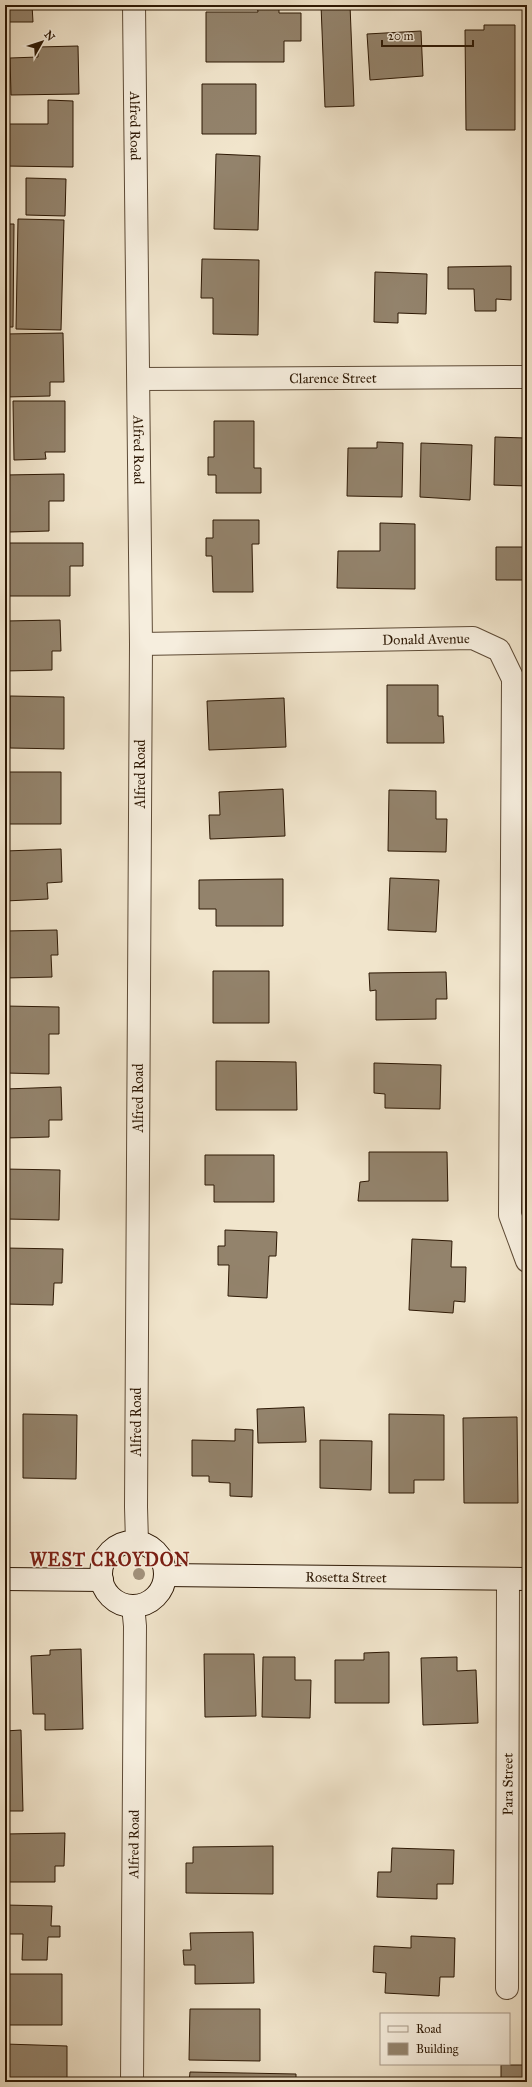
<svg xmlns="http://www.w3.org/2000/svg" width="532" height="2087" viewBox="0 0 532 2087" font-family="'IM FELL Great Primer',serif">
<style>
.building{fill:#93836c;stroke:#2d1804}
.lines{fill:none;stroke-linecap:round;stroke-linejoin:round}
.street-casing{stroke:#5e4b36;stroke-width:24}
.secondary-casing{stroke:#2d1804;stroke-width:24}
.street{stroke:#f6eede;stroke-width:22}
.secondary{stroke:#f6eede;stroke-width:22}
.tree{fill:#a0907a}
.labels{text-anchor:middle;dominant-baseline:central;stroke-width:3;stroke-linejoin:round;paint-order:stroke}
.street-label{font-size:14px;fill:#2d1804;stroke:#f6eede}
.district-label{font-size:18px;font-weight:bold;letter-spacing:1px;fill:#7a1f14;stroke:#f6eede}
</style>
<rect width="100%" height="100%" fill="#f1e5cc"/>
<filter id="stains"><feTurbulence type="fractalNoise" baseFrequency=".005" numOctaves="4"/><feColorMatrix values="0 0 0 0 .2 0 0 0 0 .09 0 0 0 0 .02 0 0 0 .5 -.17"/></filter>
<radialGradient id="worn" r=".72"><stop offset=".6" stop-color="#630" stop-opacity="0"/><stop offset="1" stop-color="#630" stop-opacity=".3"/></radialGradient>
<path class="building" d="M5,5H32L33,22H5Z
M257,5H279V13H301V41H284V62H206V12H258Z
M321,5H350L354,106L325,107Z
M484,25H515V130H466L465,30H484Z
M421,31L423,76L370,80L367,34Z
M78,46L79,94L11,95L10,58L38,57V47Z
M202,84H256V134H202Z
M48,100L73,101V167L5,166V124H48Z
M216,154L260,156L258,230L214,229Z
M26,178L66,179L65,216L26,215Z
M18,219L64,220L61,330L16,329Z
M5,224H14L13,327H5Z
M202,259L259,260L258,335L213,334V298H201Z
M511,266V300L496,299V311H475L474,289H448V267Z
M375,272L427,274L426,314L398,313V323L374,322Z
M63,333L64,382H50V396L5,397V334Z
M13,401H65V452H45L46,459L14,460Z
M214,421H254V468H261V493H216V475H208V457H214Z
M495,437L525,438L527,486L494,485Z
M377,442L403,443L402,497L347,496L348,448H377Z
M421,443L472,445L470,500L420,497Z
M64,474V501H49V531L9,532V505H5V475Z
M213,520H259V544H252L253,592H213L212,556H206V538H213Z
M380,523L415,524V589L337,588L338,551H380Z
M5,543H83V566H70V596H5Z
M496,547H527V580H496Z
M60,620L61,651H52V670L5,671V621Z
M387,685H438V716H443L444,743H387Z
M10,696L64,697V749L10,748Z
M284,698L286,747L209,750L207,701Z
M5,772H61V824H5Z
M283,789L285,836L210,839L209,815H220L219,792Z
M389,790L436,791V819H447L446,852L388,851Z
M61,849L62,882L47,883L48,899L5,901V851Z
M390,878L439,880L436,932L388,930Z
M283,879V926H216V909H199V880Z
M57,930L58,955H51L52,977L5,978V931Z
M213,971H269V1023H213Z
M446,972L447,999H436V1019L376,1020V990L370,991L369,973Z
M5,1006L59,1007V1034H49V1074L5,1073Z
M216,1061L296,1062L297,1110H216Z
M374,1063L441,1065L440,1109L385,1108V1094L374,1093Z
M61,1087L62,1120H49V1137L5,1138V1089Z
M369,1152H447L448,1201H358L360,1182L369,1181Z
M205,1155H274V1202H214V1185H205Z
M5,1169L60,1170L59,1220L5,1219Z
M225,1230L277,1232L276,1256H269L267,1298L228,1296L229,1265H218V1246H225Z
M412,1239L452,1241L451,1267H466L465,1302L454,1301L453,1313L409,1310Z
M5,1248L63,1249L62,1283H54L53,1305L5,1304Z
M304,1407L306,1442L258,1443L257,1409Z
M23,1414L77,1415L76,1479L23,1478Z
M389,1414L444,1415V1480H414V1493H389Z
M517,1417L518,1503H464L463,1418Z
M235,1429L253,1430L252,1497L230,1496V1483L209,1482V1476H192V1440L235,1441Z
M320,1440L372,1441L371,1490L320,1488Z
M81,1649L83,1729L45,1730V1714H33L31,1656L50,1655V1650Z
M389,1652V1703H335V1660H364V1653Z
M204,1654H254L256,1716L205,1717Z
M263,1657H295V1680H311L310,1718L262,1717Z
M457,1657V1671L476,1670L478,1723L423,1725L421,1658Z
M21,1730L23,1811H5V1731Z
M65,1833L64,1866H55V1882H5V1834Z
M273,1846V1894L186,1893V1863H193V1847Z
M392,1848L454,1850L453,1884H437V1899L377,1897L378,1872H391Z
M5,1905L52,1906L51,1926H60V1937H48L47,1960H22L23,1934H5Z
M253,1932L254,1983L195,1984V1965H184L183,1950H191L190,1933Z
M411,1936L455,1938L454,1977H440L439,1996L385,1993L386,1973L373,1972L374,1946L411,1948Z
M5,1974H62V2025H5Z
M190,2009H260V2061L189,2060Z
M5,2044L67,2046V2082H5Z
M501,2065H527V2082H501Z
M190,2072L296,2074V2082H189Z"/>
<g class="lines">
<g class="street-casing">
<g id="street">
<path id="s1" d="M134,5L141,644L136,1507L137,1542"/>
<path id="s2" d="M139,379L527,377"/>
<path id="s3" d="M141,644L473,638L499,650L513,679L510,1215L527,1261"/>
<path id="s4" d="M507,1988L508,1580"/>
<path id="s5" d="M132,2082L135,1626L133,1606"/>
</g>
</g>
<g class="secondary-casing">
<g id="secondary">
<circle cx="133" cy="1574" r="32"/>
<path id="s6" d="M165,1575L527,1579"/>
<path d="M5,1579L102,1580"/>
</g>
</g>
<use href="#street" class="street"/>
<use href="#secondary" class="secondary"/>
</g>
<circle class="tree" cx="139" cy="1574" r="6"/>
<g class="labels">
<g class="street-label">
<text stroke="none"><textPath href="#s1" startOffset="121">Alfred Road</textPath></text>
<text stroke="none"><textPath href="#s2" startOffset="194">Clarence Street</textPath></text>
<text stroke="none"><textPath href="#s1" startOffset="445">Alfred Road</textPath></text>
<text stroke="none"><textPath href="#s3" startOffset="285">Donald Avenue</textPath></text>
<text transform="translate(140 774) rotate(-90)">Alfred Road</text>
<text transform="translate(138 1098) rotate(-90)">Alfred Road</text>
<text transform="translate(136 1422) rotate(-90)">Alfred Road</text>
<text stroke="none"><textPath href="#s6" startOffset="181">Rosetta Street</textPath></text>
<text stroke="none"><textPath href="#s4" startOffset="204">Para Street</textPath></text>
<text stroke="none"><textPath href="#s5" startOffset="238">Alfred Road</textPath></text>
</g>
<g class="district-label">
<text x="110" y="1560">WEST CROYDON</text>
</g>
</g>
<rect width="532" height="2087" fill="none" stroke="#f1e5cc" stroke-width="20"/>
<rect x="6" y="6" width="520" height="2075" fill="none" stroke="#2d1804" stroke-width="2"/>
<rect x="10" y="10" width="512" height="2067" fill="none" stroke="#2d1804"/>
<rect x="380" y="2013" width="130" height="52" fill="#f6eede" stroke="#a69887"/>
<rect x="388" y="2026" width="20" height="6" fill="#f6eede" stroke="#a69887"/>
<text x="416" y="2033" font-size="12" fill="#2d1804">Road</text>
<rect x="388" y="2043" width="20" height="12" fill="#93836c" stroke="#a69887"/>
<text x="416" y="2053" font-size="12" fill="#2d1804">Building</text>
<g transform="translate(42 42) rotate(51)" stroke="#f6eede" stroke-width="3" paint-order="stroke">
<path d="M0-3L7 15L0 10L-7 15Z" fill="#2d1804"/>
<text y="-6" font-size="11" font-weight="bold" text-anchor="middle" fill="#2d1804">N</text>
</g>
<path d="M382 40v6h91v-6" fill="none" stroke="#2d1804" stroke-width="2"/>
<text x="388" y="40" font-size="12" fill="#2d1804" stroke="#f6eede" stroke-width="3" paint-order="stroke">20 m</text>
<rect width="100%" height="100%" filter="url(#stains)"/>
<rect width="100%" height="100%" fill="url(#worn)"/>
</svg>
